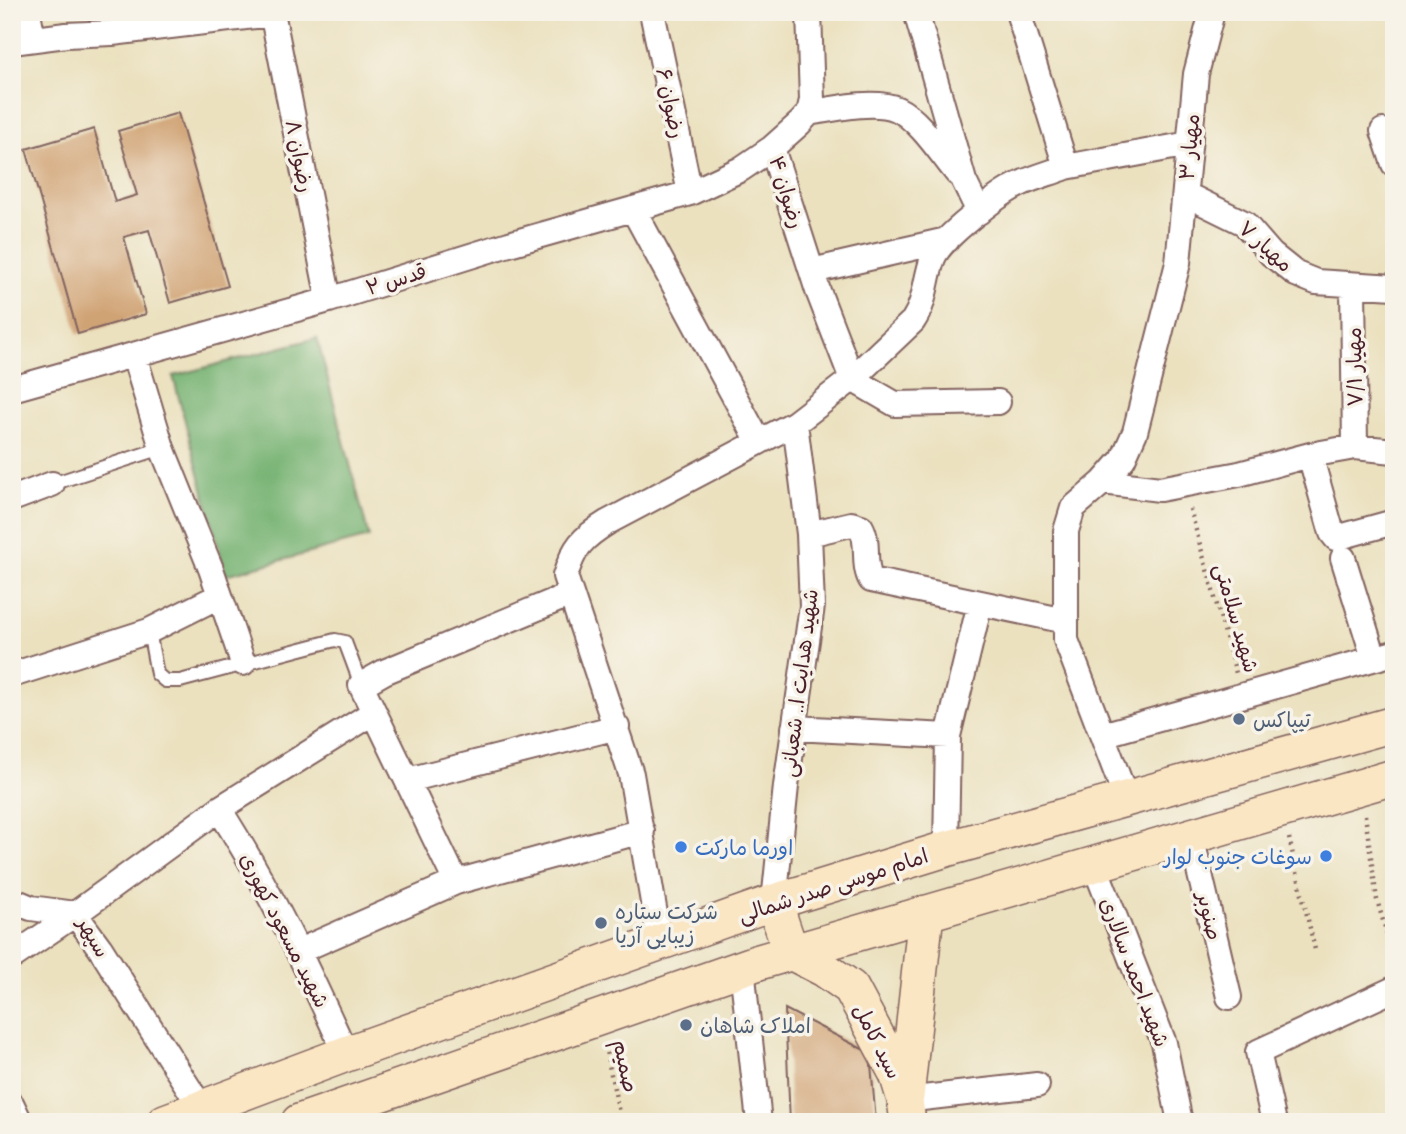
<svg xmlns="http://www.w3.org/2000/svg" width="1406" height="1134" viewBox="0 0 1406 1134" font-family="Delius,'Playpen Sans Arabic',sans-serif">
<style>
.forest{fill:#78b474;stroke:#616a50;stroke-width:2}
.building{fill:#d0a375}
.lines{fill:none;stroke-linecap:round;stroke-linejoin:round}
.lane-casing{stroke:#82635f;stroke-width:16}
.street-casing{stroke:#82635f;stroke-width:28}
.secondary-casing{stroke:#82635f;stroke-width:38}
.path{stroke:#82635f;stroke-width:4.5;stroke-dasharray:2 5;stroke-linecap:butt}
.lane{stroke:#fff;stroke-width:12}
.street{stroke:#fff;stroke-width:24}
.secondary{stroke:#fbe6c4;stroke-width:35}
.service-dot{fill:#5c6f8a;stroke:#f7f3e8;stroke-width:2.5}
.shop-dot{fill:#3f7fe0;stroke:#f7f3e8;stroke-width:2.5}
.labels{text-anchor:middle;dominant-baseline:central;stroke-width:7;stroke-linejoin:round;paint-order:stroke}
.street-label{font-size:21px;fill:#4a1f2b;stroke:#f7f3e8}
.service-label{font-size:21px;fill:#4e5e75;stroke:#f7f3e8;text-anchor:start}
.shop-label{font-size:21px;fill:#366cbe;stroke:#f7f3e8;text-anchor:start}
</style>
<rect width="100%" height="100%" fill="#f7f3e8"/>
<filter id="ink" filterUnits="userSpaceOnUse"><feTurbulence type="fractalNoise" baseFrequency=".0143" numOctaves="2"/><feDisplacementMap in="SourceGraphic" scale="14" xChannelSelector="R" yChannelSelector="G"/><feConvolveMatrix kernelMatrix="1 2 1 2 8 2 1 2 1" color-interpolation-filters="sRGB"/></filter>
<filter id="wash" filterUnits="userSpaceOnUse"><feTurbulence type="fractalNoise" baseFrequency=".00686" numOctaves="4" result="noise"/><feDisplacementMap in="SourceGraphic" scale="28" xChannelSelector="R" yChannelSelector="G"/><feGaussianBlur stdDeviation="1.57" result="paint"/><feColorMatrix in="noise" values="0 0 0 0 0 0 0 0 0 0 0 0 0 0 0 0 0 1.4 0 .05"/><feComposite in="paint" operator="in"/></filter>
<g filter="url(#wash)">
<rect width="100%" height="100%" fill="#ebe1bf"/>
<path class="forest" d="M317,338L369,537L226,575L173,376Z"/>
<g id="blocks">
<path class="building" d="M178,113L228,286L170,303L149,230L124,237L146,314L78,334L26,149L94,129L115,202L137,195L118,131Z
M785,1009L870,1053L876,1122H790Z"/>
</g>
</g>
<g filter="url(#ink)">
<use href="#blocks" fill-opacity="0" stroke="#82635f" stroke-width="2"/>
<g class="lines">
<g class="lane-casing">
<path id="lane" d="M52,484L162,448
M149,631L157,674L165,681H180L335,640L345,642L361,685"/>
</g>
<g class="street-casing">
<path id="street" d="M28,12L33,39
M272,12L329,300
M652,12L690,193
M916,12L964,181L979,212
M1018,12L1066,167L1189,144
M12,42L66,35L112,33L272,14
M809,113C832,109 875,99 897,109C919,119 942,155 957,173
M1383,131L1394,164
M772,148L818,291L852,379L895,404L998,402
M1185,194L1244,223L1271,254L1296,274L1316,282L1394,287
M633,209L759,442
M812,271L947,240
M1353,286L1355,447
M134,355L162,448L211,569L243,663
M12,389L329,300L509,244L690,193L741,169L772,148L800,123L809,113L812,100L809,12
M1310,455L1332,533L1336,538L1394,522
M1103,482L1160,489L1239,474L1310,455L1355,447L1394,451
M12,499L52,484
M809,534L851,524L861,527C870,543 862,564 871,580L1066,621
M1343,558L1374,658
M12,675L149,631L219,596
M794,728L948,736
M1102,735L1394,653
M408,780L617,727
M1126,798L1066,640V531L1073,508L1103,482L1123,459L1135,432L1178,263L1196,74L1212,12
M219,809C269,887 308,970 346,1054
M1191,836L1229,997
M946,849L948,736L980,603
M1094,864L1164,1043L1180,1122
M456,882L361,685L384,672L571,594
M12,900L31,908L75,914
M774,902L786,786L812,606L809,534L795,423
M660,943L631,774L565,576C574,547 582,538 608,522L795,423L852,379L913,321C926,302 925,279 933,258C940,239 1000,193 1020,184C1035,177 1051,173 1066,167
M299,951L456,882L642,831
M12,957L75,914
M742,968L759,1122
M905,1100L1037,1085
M12,1105L20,1122
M202,1109L100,948L75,914L219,809L373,713
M1274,1122L1258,1052L1394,989"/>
</g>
<g class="secondary-casing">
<path id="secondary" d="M774,902L791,952L824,969L851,988L897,1074L905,1100L908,1122
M906,1097L926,913
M165,1122L346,1054L774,902L946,849L1394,724
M299,1122L759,962L1394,777"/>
</g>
<path class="path" d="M1190,509L1236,673
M1365,815L1377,900L1394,958
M1289,838L1316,954
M605,1046L621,1122"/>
<use href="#lane" class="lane"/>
<use href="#street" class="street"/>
<use href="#secondary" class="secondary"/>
</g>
</g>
<g class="service-dot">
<circle cx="1239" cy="719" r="7"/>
<circle cx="601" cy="923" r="7"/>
<circle cx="686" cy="1025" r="7"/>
</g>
<g class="shop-dot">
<circle cx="681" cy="847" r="7"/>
<circle cx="1326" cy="856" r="7"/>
</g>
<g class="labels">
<g class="street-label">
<text transform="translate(671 103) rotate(78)">رضوان ۶</text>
<text transform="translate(1189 147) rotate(-85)">مهیار ۳</text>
<text transform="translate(300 156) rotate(79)">رضوان ۸</text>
<text transform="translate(787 192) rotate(73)">رضوان ۴</text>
<text transform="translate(1266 246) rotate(42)">مهیار ۷</text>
<text transform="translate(396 279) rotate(-17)">قدس ۲</text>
<text transform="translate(1354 367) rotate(-91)">مهیار ۷/۱</text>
<text transform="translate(1237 618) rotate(74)">شهید سلامتی</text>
<text transform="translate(799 683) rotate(-83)">شهید هدایت ا.. شعبانی</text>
<text transform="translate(833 885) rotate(-18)">امام موسی صدر شمالی</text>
<text transform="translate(1210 916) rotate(77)">صنوبر</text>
<text transform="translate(285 930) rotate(63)">شهید مسعود کهوری</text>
<text transform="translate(94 937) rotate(60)">سپهر</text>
<text transform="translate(1135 972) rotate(69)">شهید احمد سالاری</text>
<text transform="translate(878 1041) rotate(63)">سید کامل</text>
<text transform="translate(626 1066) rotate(78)">صمیم</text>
</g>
<g class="service-label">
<text x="1253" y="719">تیپاکس</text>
<text x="615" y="911">شرکت ستاره<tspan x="615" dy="24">زیبایی آریا</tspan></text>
<text x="700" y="1025">املاک شاهان</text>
</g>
<g class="shop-label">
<text x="695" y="847">اورما مارکت</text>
<text x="1312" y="856" text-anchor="end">سوغات جنوب لوار</text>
</g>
</g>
<rect width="1406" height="1134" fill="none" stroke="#f7f3e8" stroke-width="42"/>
</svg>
